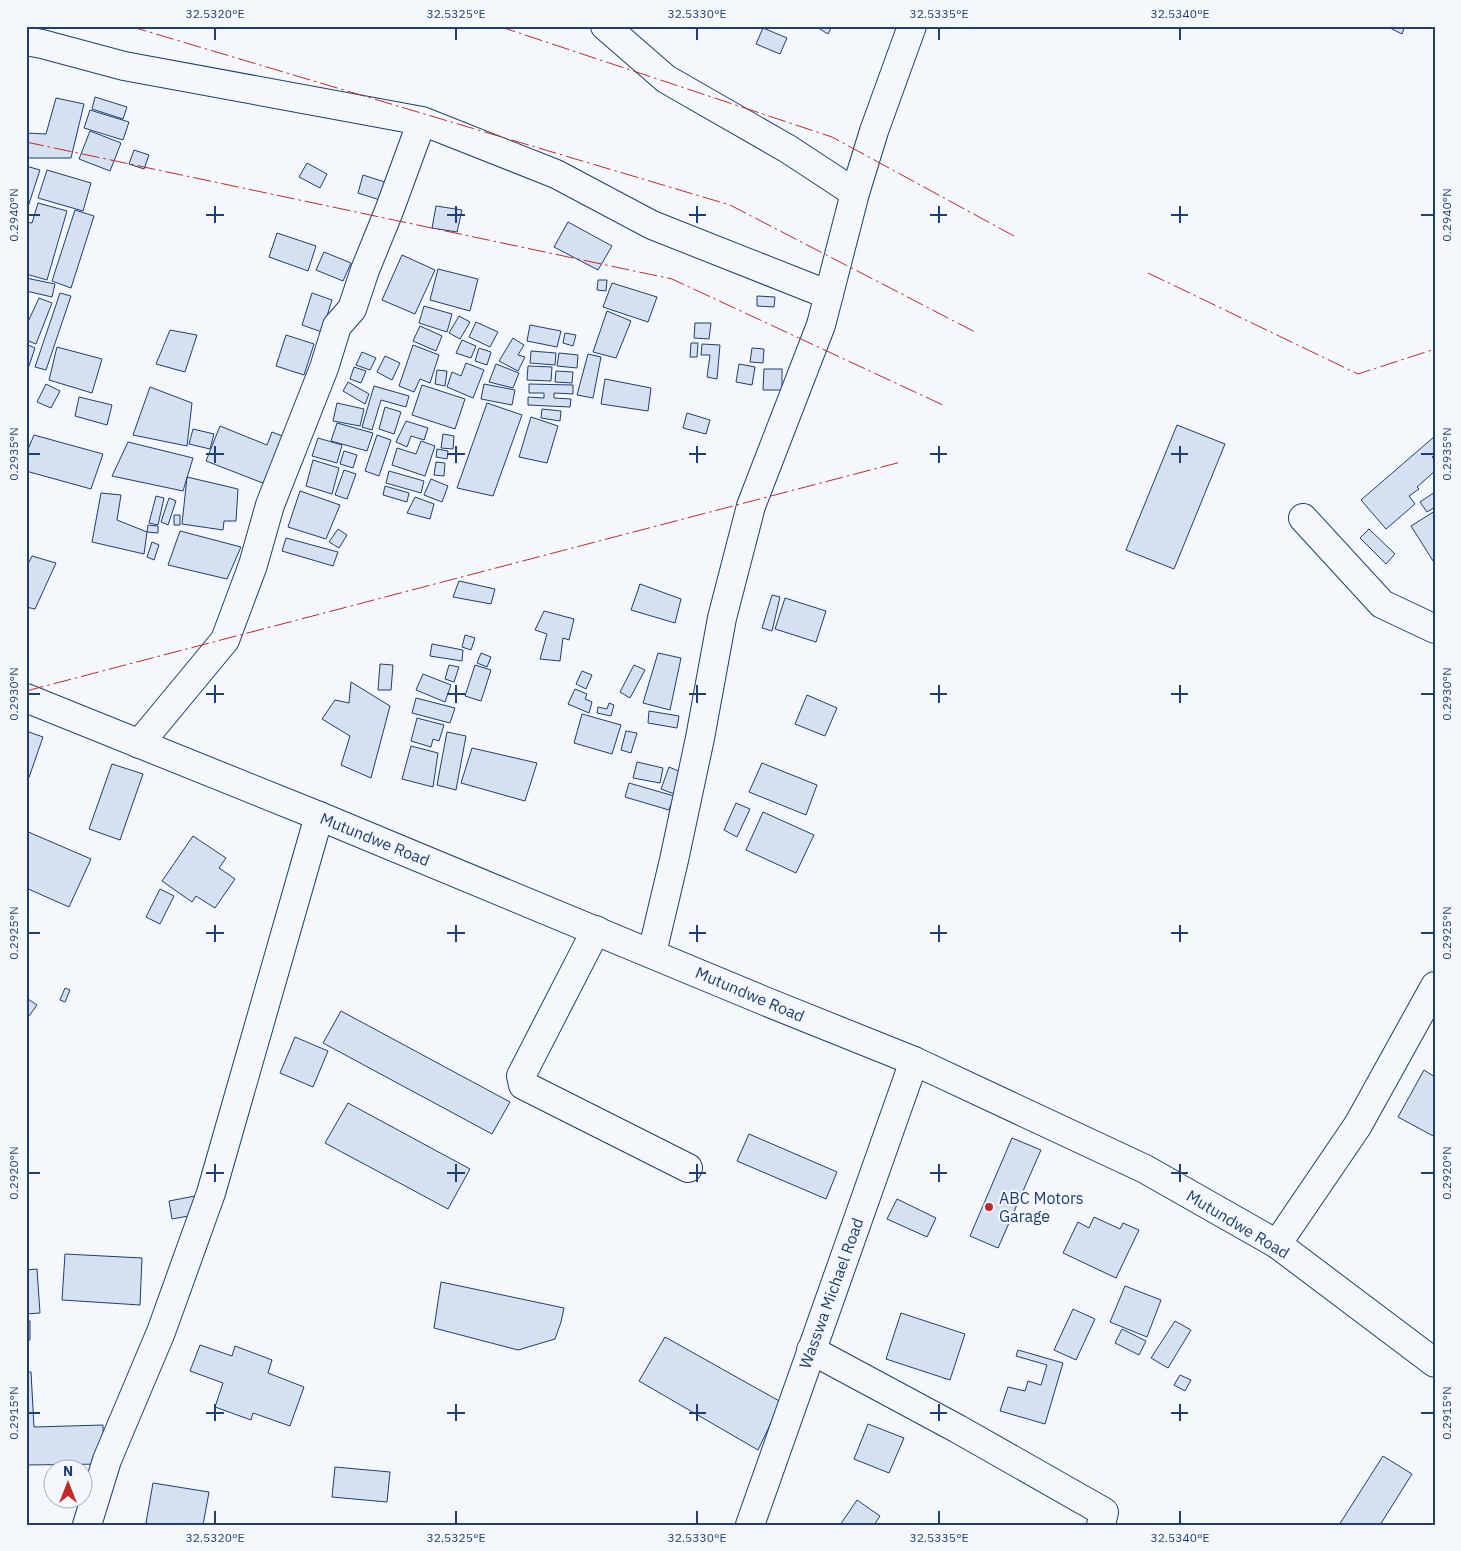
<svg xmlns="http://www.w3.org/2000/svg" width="1461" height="1551" viewBox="0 0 1461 1551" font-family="'IBM Plex Sans',sans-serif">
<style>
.building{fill:#d5e0f0;stroke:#1d3f73}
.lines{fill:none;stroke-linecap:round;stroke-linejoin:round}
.minor-casing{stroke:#1d3f73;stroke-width:30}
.major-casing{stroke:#1d3f73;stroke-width:30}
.minor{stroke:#f4f7fb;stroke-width:28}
.major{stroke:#f4f7fb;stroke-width:28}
.power{stroke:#c62828;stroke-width:1;stroke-dasharray:18 4 2.5 4;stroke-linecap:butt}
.ticks{fill:none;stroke:#1d3f73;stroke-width:2}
.poi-dot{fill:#c62828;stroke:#f4f7fb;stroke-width:2}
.labels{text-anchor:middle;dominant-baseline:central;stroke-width:4;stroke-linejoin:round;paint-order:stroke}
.street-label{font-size:16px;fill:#1d3f73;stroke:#f4f7fb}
.poi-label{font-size:16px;fill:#1d3f73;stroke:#f4f7fb;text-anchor:start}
.neatline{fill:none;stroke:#1d3f73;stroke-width:2}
.ticks-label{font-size:12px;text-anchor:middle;fill:#1d3f73}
</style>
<rect width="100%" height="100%" fill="#f4f7fb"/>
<path class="building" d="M815,26H832L828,34Z
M1386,26H1405L1402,34Z
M763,28L787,38L780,54L756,44Z
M95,97L127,107L123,119L92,109Z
M56,98L84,104L71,158H26V133L46,134Z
M90,110L129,122L123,140L84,128Z
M90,131L121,143L110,171L79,159Z
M134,150L149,155L144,169L129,164Z
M307,163L327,174L320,188L299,177Z
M26,166L40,170L26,213Z
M47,170L91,183L83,211L38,198Z
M363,175L388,183L383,201L358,193Z
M38,203L67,211L47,280L26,274V222L32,223Z
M436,206L462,210L457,232L432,228Z
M75,210L94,216L71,288L52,281Z
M568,222L612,246L598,270L554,247Z
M277,233L316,246L308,271L269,257Z
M324,252L351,263L343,281L316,270Z
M402,255L435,270L415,314L382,300Z
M438,269L478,279L470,311L430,300Z
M26,278L55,284L52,297L26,291Z
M598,280H607L606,291L597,290Z
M612,283L657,297L648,322L603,307Z
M60,293L71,296L46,370L35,367Z
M312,293L332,300L322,332L302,325Z
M757,296L775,297L774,307L757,306Z
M39,298L52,303L36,344L26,340V326Z
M424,306L452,314L447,332L419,323Z
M607,311L631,321L616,358L593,352Z
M459,316L470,322L460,339L449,333Z
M476,322L498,332L490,347L469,337Z
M695,323H711L709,339L694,338Z
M530,325L561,331L557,347L527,341Z
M420,326L442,336L436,351L413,341Z
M170,330L197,335L185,372L156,364Z
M565,333L576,335L573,346L563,343Z
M286,335L314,344L304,375L276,366Z
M513,338L524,345L518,355L525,357L518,371L499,361Z
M462,340L476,346L471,358L456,353Z
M691,343H698L697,357H690Z
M26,344L35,348L29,366L26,365Z
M702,344L720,345L717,379L707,377L710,355H701Z
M413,345L439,355L430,383L420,379L414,392L399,386Z
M57,347L102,359L92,393L49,380Z
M479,348L491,352L487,365L475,361Z
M752,348L764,349L763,363L750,362Z
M531,351L556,353L555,365L530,363Z
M362,352L376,358L370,370L356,365Z
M559,353L578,355L577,368L557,366Z
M588,354L601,357L593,398L577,395Z
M385,356L400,363L392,380L377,372Z
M466,363L484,370L473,398L447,387L452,372L461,376Z
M496,364L519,373L513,388L489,382Z
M739,364L755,367L752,385L736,382Z
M528,366L552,367L551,381L527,380Z
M354,367L366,371L361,383L350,379Z
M764,369H782V390H763Z
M437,370L447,371L445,386L435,384Z
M556,371L573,372L572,383L555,382Z
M605,379L651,388L648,411L601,404Z
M348,382L369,394L365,404L343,391Z
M46,384L60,391L51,408L37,402Z
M484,384L515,390L512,405L481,399Z
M529,384L573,385V394L554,393V398L571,399L570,407L528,405V397L544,398V393H529Z
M422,385L465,399L455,429L412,415Z
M374,386L409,396L406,407L381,400L372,430L362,427Z
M150,387L192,403L187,446L133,435Z
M79,397L112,405L107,425L75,416Z
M337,403L364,409L360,426L333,421Z
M487,403L522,415L493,496L457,488Z
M385,407L401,412L394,434L379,429Z
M542,409L561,411L560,421L541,418Z
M687,413L710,420L706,434L683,428Z
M531,417L558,426L547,463L519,457Z
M406,421L428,428L424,440L411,436L407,447L396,442Z
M337,423L373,433L367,451L331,441Z
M1177,425L1225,444L1174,569L1126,550Z
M220,426L267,445L272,432L292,440L273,487L206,461Z
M193,429L214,434L210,449L189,444Z
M443,434L454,436L453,449L441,448Z
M34,435L103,454L91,489L26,471V454Z
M377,435L391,440L379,476L365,471Z
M1435,436V455L1432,457L1435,460V471L1417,487L1419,489L1409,496L1415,504L1386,529L1361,500Z
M318,438L342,445L337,463L312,456Z
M421,441L435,446L425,476L392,465L397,448L416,454Z
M128,442L193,458L183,491L112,476Z
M437,449L448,451L447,459L436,457Z
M344,451L357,455L353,468L340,464Z
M313,460L339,468L332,494L306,486Z
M436,462L445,463L444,476L434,475Z
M344,470L356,474L347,499L335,495Z
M389,471L424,481L421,493L386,483Z
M187,477L238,489L236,521H224L223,530L182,524Z
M431,479L448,486L442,502L424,495Z
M385,486L409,493L407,502L383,495Z
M300,491L340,505L326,539L288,527Z
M1435,492V507L1427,512L1420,502Z
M101,493L121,495L117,520L147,532L144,554L92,542Z
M156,496L164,498L158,525L149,523Z
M415,497L434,504L430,519L407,513Z
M169,498L176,501L168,525L161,522Z
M1435,511V564L1411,526Z
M174,515H180V525H174Z
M148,525L158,526V533L147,532Z
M338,529L347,535L339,548L329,542Z
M1369,529L1395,554L1386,564L1360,538Z
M180,531L241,547L227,579L168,565Z
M286,538L338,552L333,566L282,551Z
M152,542L159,545L154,560L147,557Z
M32,556L56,563L35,609L26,607V568Z
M459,581L495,589L491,604L453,597Z
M640,584L681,599L675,623L631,610Z
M772,595L780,597L772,631L762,628Z
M785,598L826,611L816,642L775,629Z
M544,611L574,619L569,640L563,638L560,661L540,659L547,634L535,630Z
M465,635L475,638L471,650L462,647Z
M432,644L463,650L462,661L430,656Z
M481,653L491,657L487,667L477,663Z
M658,653L681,658L670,710L643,703Z
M380,664L393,665L391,690H378Z
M449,665L459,667L454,682L445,679Z
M475,665L491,670L481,701L465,696Z
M634,665L645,670L630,698L620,692Z
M582,671L592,675L586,689L576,684Z
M423,674L451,685L445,702L416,690Z
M351,682L390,706L371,778L341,765L350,736L322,719L335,700L349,703Z
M575,689L587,694L585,699L592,702L589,713L568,704Z
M807,695L837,708L825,736L795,724Z
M416,698L455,708L450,723L412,713Z
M609,703L614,705L611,716L597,713L598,707L607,709Z
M649,711L679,716L677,728L648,723Z
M582,714L621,725L612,754L574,743Z
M417,718L444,725L439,741L433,739L431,747L411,741Z
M26,731L43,737L26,786Z
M626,731L637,733L631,753L621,750Z
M447,732L466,736L456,790L437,785Z
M411,746L438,753L433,787L402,779Z
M472,748L537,763L525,801L461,783Z
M637,762L663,768L660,783L633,778Z
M762,763L817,785L806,815L749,792Z
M112,764L143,774L120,840L89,829Z
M669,767L685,774L677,795L661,789Z
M629,783L674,796L669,810L625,797Z
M736,803L750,809L737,837L724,830Z
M763,812L814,835L796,873L746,850Z
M26,831L91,859L69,907L26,888Z
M193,836L226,858L219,868L235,879L215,908L196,896L192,902L162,881Z
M160,889L174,896L160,924L146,917Z
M65,988L70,990L65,1002L60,1000Z
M28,999L37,1005L29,1016L26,1014V1001Z
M341,1011L510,1102L492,1134L323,1043Z
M295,1037L328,1051L313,1087L280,1073Z
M1424,1070L1435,1077V1137L1398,1117Z
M348,1103L470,1169L448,1209L325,1143Z
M749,1134L837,1172L826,1199L737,1161Z
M1012,1138L1041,1150L998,1248L970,1236Z
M195,1196L199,1214L172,1219L169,1201Z
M897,1199L936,1218L927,1237L887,1219Z
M1094,1217L1120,1229L1123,1223L1139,1230L1116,1278L1063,1253L1078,1222L1089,1228Z
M65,1254L142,1258L140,1305L62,1300Z
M37,1269L40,1313L26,1314V1270Z
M441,1282L564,1308L561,1322L555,1339L518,1350L434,1328Z
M1125,1286L1161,1300L1147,1337L1110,1322Z
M1073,1309L1095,1319L1076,1360L1054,1350Z
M901,1313L965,1334L950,1380L886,1359Z
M26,1320L30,1321V1340H26Z
M1175,1321L1191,1330L1168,1368L1151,1358Z
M1122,1329L1146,1341L1139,1355L1115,1343Z
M665,1337L781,1402L758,1450L639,1381Z
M200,1345L232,1356L235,1346L272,1360L268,1373L304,1387L290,1426L253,1413L251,1420L215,1407L223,1383L190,1371Z
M1018,1350L1063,1363L1045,1424L1000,1411L1008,1387L1025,1391L1028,1381L1041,1385L1047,1365L1016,1356Z
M26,1372H31L34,1427L103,1425L104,1464L26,1465Z
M1180,1375L1191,1380L1185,1391L1174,1385Z
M868,1424L904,1438L889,1473L854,1459Z
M1383,1456L1412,1474L1380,1525H1339Z
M335,1467L390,1472L387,1502L332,1497Z
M153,1483L209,1492L203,1525H157L146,1523Z
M857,1500L880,1516L874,1525H840Z"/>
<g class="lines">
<g class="minor-casing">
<path id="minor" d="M605,26L666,79L788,149L855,193
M26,41L42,44L124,66L422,121L556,174L652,225L829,295
M1303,518L1382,604L1435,629
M139,744L225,640L253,565L270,505L324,368L337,326L352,309L365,270L389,211L422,121
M596,930L521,1076L523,1085L688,1168
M652,953L674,860L700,738L722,618L751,506L821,325L855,193L874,131L912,26
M1277,1244L1358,1125L1435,986
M811,1350L958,1429L1104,1512L1101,1525
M87,1525L107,1460L161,1332L211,1193L319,816
M750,1525L914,1061"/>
</g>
<g class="major-casing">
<path id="major" d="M26,698L319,816L767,1002L914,1061L1145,1169L1277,1244L1435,1363"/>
</g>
<use href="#minor" class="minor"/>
<use href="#major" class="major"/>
<path class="power" d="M129,26L730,205L975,332
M498,26L832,137L1014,236
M26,142L672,279L945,406
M1148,273L1358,374L1435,349
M26,691L901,462"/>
</g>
<path class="ticks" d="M215,28V40M456,28V40M697,28V40M939,28V40M1180,28V40M215,206V223M456,206V223M697,206V223M939,206V223M1180,206V223M28,215H40M206,215H224M447,215H465M689,215H706M930,215H947M1171,215H1188M1421,215H1434M215,446V463M456,446V463M697,446V463M939,446V463M1180,446V463M28,454H40M206,454H224M447,454H465M689,454H706M930,454H947M1171,454H1188M1421,454H1434M215,685V703M456,685V703M697,685V703M939,685V703M1180,685V703M28,694H40M206,694H224M447,694H465M689,694H706M930,694H947M1171,694H1188M1421,694H1434M215,925V942M456,925V942M697,925V942M939,925V942M1180,925V942M28,933H40M206,933H224M447,933H465M689,933H706M930,933H947M1171,933H1188M1421,933H1434M215,1164V1182M456,1164V1182M697,1164V1182M939,1164V1182M1180,1164V1182M28,1173H40M206,1173H224M447,1173H465M689,1173H706M930,1173H947M1171,1173H1188M1421,1173H1434M215,1404V1421M456,1404V1421M697,1404V1421M939,1404V1421M1180,1404V1421M28,1413H40M206,1413H224M447,1413H465M689,1413H706M930,1413H947M1171,1413H1188M1421,1413H1434M215,1511V1524M456,1511V1524M697,1511V1524M939,1511V1524M1180,1511V1524"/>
<circle class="poi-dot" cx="989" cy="1207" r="5"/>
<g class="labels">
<g class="street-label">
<text transform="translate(375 839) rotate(22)">Mutundwe Road</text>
<text transform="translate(750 994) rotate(23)">Mutundwe Road</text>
<text transform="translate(1238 1224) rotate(31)">Mutundwe Road</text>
<text transform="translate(831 1293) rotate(-70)">Wasswa Michael Road</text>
</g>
<g class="poi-label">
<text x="999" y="1198">ABC Motors<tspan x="999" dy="18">Garage</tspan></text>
</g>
</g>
<rect width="1461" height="1551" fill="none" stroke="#f4f7fb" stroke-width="55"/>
<g transform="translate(68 1484)"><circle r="24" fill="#f4f7fb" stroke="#9eadc5"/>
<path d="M0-4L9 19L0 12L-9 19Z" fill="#c62828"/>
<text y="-8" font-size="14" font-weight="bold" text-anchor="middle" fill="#1d3f73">N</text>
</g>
<rect x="28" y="28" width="1406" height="1496" class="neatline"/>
<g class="ticks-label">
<text x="215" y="18">32.5320°E</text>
<text x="456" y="18">32.5325°E</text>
<text x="697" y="18">32.5330°E</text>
<text x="939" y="18">32.5335°E</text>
<text x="1180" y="18">32.5340°E</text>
<text transform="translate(14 215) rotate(-90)" y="4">0.2940°N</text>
<text transform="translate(1447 215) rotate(-90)" y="4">0.2940°N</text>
<text transform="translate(14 454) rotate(-90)" y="4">0.2935°N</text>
<text transform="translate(1447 454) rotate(-90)" y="4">0.2935°N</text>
<text transform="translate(14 694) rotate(-90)" y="4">0.2930°N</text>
<text transform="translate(1447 694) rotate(-90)" y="4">0.2930°N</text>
<text transform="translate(14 933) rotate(-90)" y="4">0.2925°N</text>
<text transform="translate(1447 933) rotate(-90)" y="4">0.2925°N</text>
<text transform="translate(14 1173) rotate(-90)" y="4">0.2920°N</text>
<text transform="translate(1447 1173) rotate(-90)" y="4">0.2920°N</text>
<text transform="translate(14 1413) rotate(-90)" y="4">0.2915°N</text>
<text transform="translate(1447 1413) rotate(-90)" y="4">0.2915°N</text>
<text x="215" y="1542">32.5320°E</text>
<text x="456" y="1542">32.5325°E</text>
<text x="697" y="1542">32.5330°E</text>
<text x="939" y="1542">32.5335°E</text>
<text x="1180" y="1542">32.5340°E</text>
</g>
</svg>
